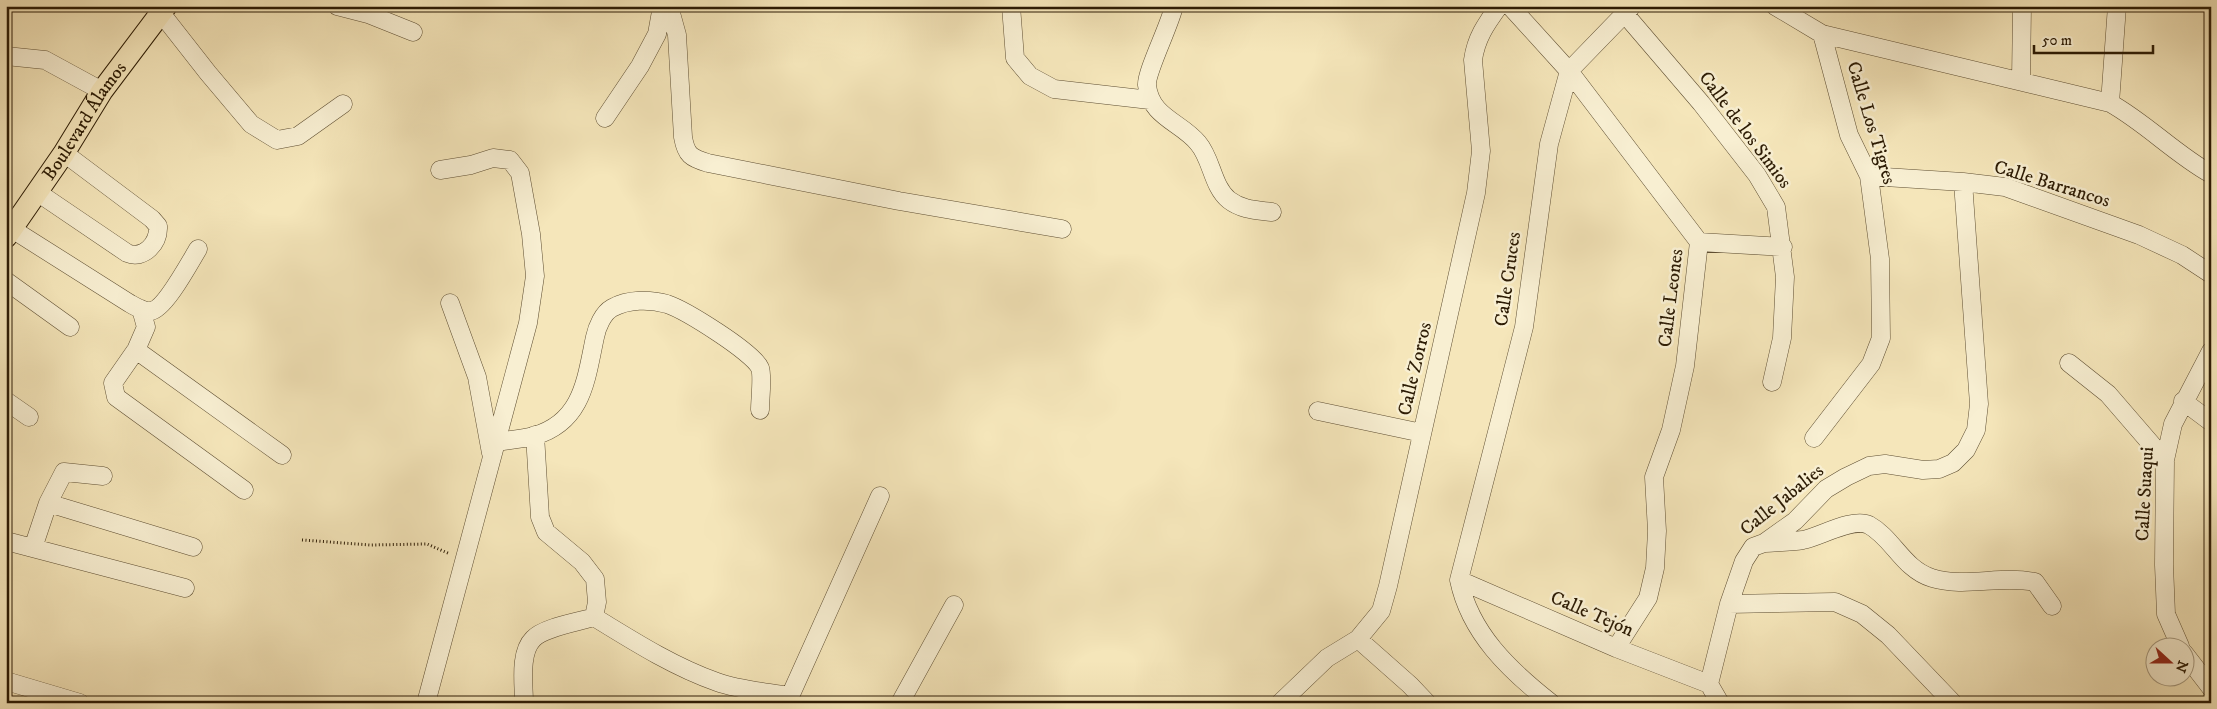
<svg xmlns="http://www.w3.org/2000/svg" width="2217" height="709" viewBox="0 0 2217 709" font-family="'IM FELL DW Pica',serif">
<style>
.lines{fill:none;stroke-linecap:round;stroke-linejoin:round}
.minor-casing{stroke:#5e4e32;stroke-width:19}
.major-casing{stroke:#2c1b04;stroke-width:23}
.path{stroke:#2c1b04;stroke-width:3;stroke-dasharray:1 2.5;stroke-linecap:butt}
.minor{stroke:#f8efd2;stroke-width:18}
.major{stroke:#f5e6ba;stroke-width:21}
.labels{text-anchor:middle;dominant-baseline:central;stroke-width:5;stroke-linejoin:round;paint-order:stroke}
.street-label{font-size:19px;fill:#2c1b04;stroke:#f8efd2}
</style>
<rect width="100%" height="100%" fill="#f5e6ba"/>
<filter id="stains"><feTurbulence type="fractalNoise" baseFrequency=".004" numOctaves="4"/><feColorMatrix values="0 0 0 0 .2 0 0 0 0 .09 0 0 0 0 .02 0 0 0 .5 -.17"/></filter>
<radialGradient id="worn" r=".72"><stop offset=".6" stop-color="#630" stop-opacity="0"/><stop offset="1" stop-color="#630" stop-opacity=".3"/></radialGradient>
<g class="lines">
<g class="minor-casing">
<path id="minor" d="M337,6L368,14L413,32
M669,6L677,35L683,137C686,155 691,158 708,163L899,201L1062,229
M1011,6L1015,58L1030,76L1054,89L1150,100
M1174,6C1170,25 1146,72 1147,85C1150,117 1181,122 1198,143C1212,159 1212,186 1229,200C1242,210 1256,210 1272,212
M1510,6L1569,71L1699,242L1685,366L1671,430L1654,477L1657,531L1655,568L1648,598L1616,648
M1775,6L1822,34L1849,135L1869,176L1880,259L1881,338L1871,364L1814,438
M2117,6L2110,103C2146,123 2175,154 2211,174
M161,13L208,73L251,124L277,140L298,136L343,104
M1624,13L1701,103L1757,175L1776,207L1785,277L1782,338L1772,382
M1822,34L2110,103
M6,56L45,60L102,91
M2021,80L2022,6
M605,118L640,66L657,34L662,6
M1869,176L1963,182L2005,187L2139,235L2182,255L2211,274
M37,192L127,253C144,260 159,243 158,226L152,219L64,153
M12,229L129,303C136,307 144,312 151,311C165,309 190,262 198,249
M1699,242L1783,247
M6,281L70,327
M450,303L477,377L491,453
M141,309L146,327L136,350L282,455
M136,350L113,383L116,397L244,490
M2069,363L2108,394L2165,460
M6,401L29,417
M2183,401L2211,422
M1318,411L1422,433
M535,435L540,517L546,532L582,562L595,579L597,602L594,617C633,641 674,667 717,682C739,690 766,692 789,696
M496,442C509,440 522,439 534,436C583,422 586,379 595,337C597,327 603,313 612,308C628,299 650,299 667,304C685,310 753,352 760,368C763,376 760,399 760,410
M48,503L193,547
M6,541L185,588
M1765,543C1777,542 1790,542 1803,540C1819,537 1853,517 1869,525C1893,538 1903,569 1932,578C1965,588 2001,575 2035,582L2052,606
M33,548L48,503L64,472L103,476
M1459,580L1616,648L1709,684
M1729,604L1835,602L1862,614L1888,635L1953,703
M1358,639L1410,685L1427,703
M2180,646L2166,614L2164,565L2165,460L2173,424L2211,351
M2184,653L2211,688
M6,681L80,703
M1709,684L1729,604L1744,561L1753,547L1764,543L1795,521L1826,489L1846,477L1869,466L1885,464L1923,470L1939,469L1953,463L1966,450L1976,430L1979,404L1963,182
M1709,684L1720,703
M426,703L528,323L535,276L531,234L520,173L510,160L493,158L471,165L440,170
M524,703C524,685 519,653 533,639C544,627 579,622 594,617
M787,703L880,496
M900,703L954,605
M1280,703L1327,658L1358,639L1381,611L1388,586L1476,193L1481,151L1473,60C1476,38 1486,24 1499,6
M1551,703C1509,670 1470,633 1459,580L1524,327L1549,144L1569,71L1632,6"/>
</g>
<g class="major-casing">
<g id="major">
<path id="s1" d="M6,237L64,153L102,91L166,6"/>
</g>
</g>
<path class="path" d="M302,540L370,545L427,544L450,554"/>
<use href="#minor" class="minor"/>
<use href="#major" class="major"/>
</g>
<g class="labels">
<g class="street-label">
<text stroke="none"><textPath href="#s1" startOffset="140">Boulevard Álamos</textPath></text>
<text transform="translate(1871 123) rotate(73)">Calle Los Tigres</text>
<text transform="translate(1745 130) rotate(53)">Calle de los Simios</text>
<text transform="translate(2052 184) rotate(17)">Calle Barrancos</text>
<text transform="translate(1508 279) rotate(-82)">Calle Cruces</text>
<text transform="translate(1671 298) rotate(-83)">Calle Leones</text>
<text transform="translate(1415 369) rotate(-77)">Calle Zorros</text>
<text transform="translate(2145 494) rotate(-87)">Calle Suaqui</text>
<text transform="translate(1782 500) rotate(-39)">Calle Jabalies</text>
<text transform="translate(1592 614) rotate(23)">Calle Tejón</text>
</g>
</g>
<rect width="2217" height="709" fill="none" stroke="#f5e6ba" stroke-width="25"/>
<rect x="8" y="8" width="2202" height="694" fill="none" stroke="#2c1b04" stroke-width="2.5"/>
<rect x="12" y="12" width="2192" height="684" fill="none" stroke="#2c1b04"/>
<g transform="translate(2170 662) rotate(111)"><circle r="24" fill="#f8efd2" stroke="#a69a80"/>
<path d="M0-4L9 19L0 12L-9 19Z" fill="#8f2418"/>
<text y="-8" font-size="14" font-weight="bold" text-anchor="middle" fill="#2c1b04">N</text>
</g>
<path d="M2034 45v8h119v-8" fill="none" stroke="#2c1b04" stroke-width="2.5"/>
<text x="2042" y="45" font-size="15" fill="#2c1b04" stroke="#f8efd2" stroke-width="4" paint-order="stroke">50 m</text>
<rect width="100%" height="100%" filter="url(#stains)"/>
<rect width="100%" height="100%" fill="url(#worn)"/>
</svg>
